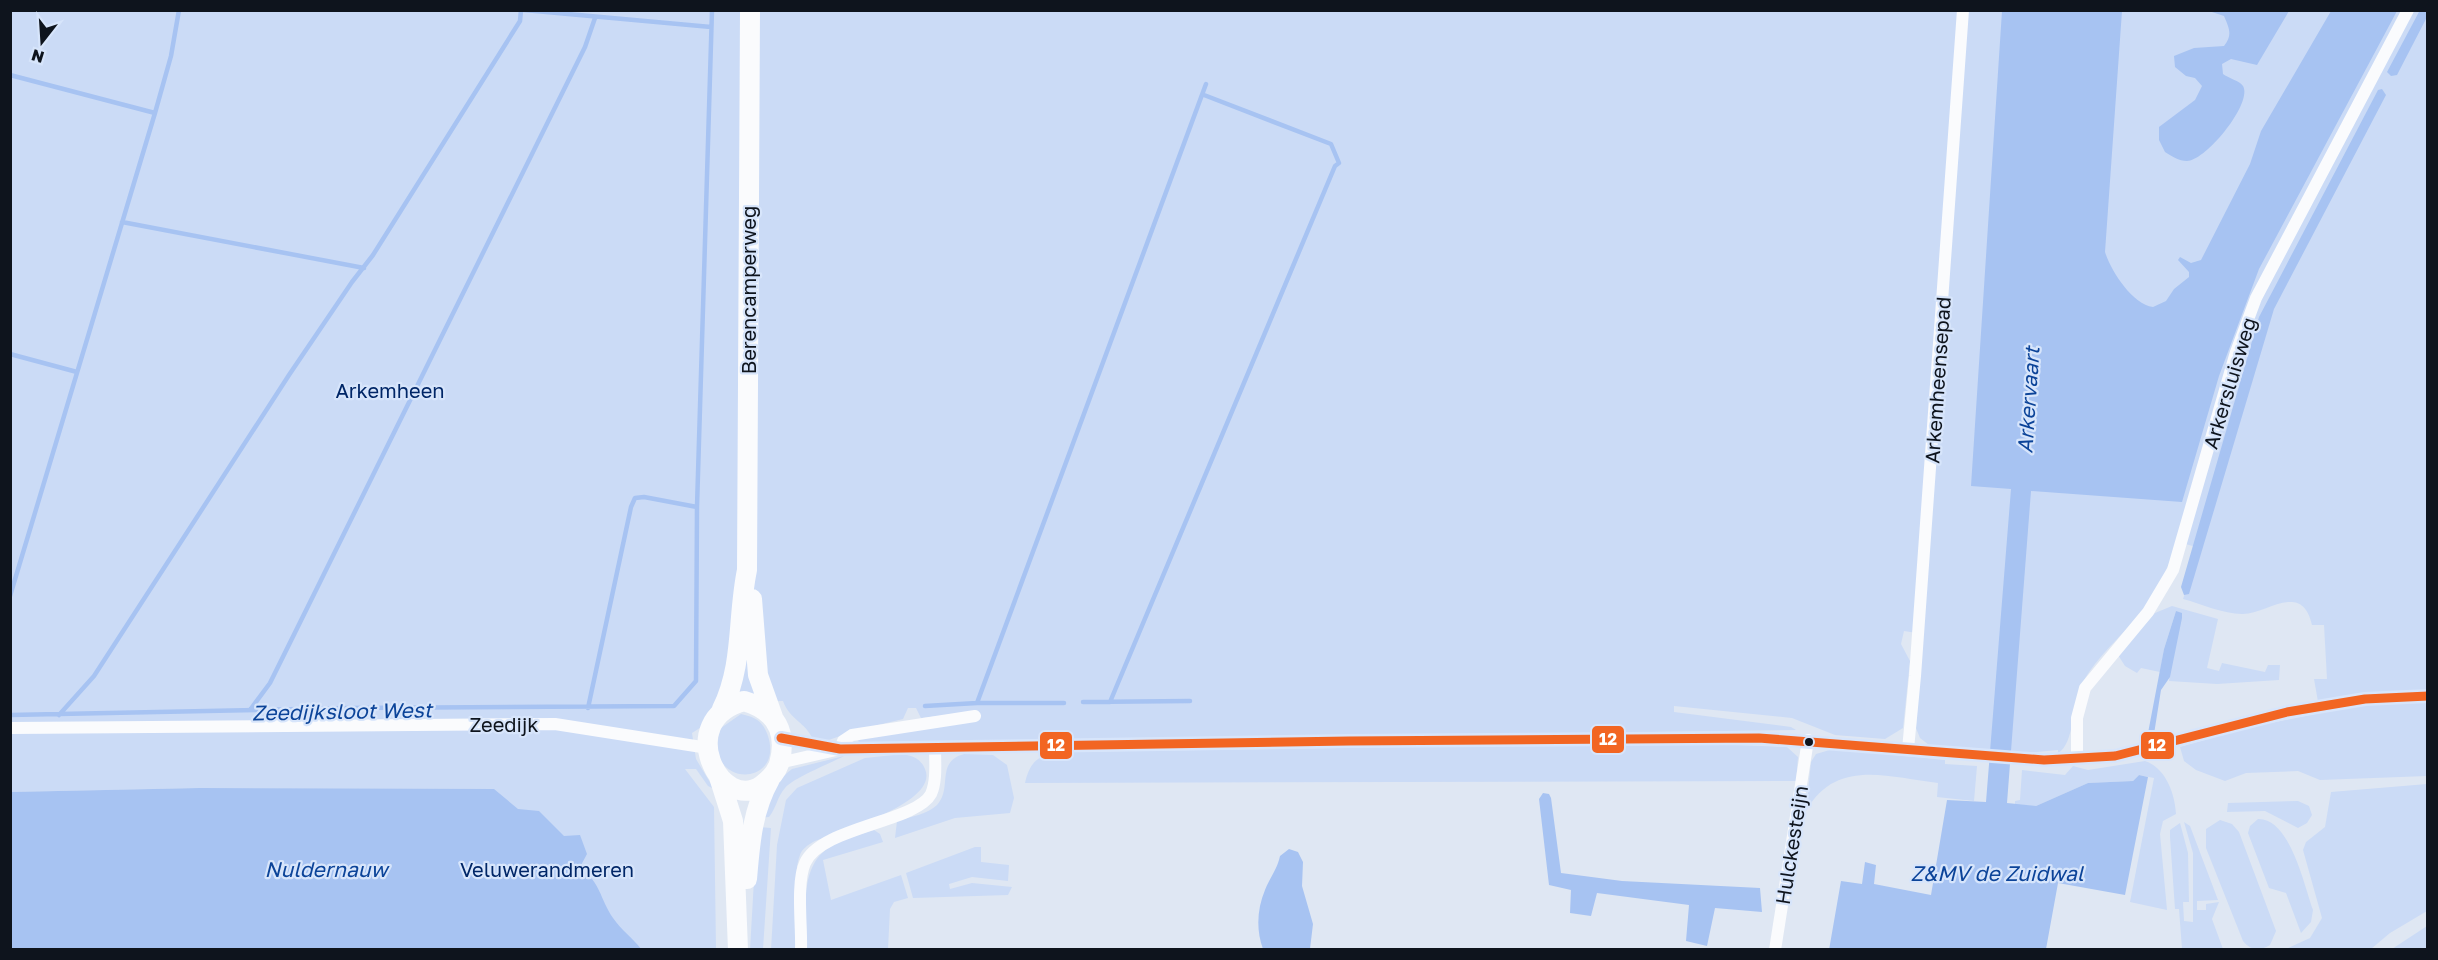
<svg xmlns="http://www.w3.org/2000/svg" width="2438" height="960" viewBox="0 0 2438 960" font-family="'Golos Text',sans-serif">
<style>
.green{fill:#cbdbf6}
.water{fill:#a7c3f2}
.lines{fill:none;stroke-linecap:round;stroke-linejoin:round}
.stream{stroke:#a7c3f2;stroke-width:4.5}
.street{stroke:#fafbfd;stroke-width:12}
.primary{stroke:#fafbfd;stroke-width:20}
.bus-1-casing{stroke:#d7e5fb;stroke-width:14}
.bus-1{stroke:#f26522;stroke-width:9}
.bus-dot{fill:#0e141d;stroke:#d7e5fb;stroke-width:2}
.labels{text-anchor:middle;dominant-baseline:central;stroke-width:4.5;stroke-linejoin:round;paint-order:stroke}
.street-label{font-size:20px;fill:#0e141d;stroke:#d7e5fb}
.park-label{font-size:20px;fill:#002667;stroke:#d7e5fb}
.water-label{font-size:21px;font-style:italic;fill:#0c4499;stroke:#d7e5fb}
.line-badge{stroke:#d7e5fb;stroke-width:2}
.badge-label{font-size:16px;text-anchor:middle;font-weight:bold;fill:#fff}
</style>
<rect width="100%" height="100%" fill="#dfe7f3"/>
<path class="green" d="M11,11H2427V776L2320,780L2298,771L2246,773L2225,781L2196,770L2184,761L2180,747L2246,728L2320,713L2314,679H2327L2324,625H2312C2302,580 2266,615 2242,614C2223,614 2202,604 2183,599L2200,548L2178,542C2168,567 2157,593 2139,615C2121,637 2097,656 2083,682C2072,702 2075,744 2058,753V750L2026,753L1929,745L1920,738L1916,728L1923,634L1904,631L1901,644L1910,661L1903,728L1885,739L1835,735L1792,718L1674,706V712L1791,727L1796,730L859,743L858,739L973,712L921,718L916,708H908L903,719L857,730L826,741L812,738C806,723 790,720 783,701L717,702L703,726L692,733L696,759L714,789L708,786L696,769H685L714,807L716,949H11L10,799L200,788L11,792Z
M2172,606L2218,619L2207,668L2219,671L2222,663L2265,672L2268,665H2280L2279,680L2217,684L2169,681L2176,611L2164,649L2160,672L2141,668L2137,673L2125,666L2118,655L2155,613Z
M741,714C755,717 763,721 768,736C785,789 700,788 721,728Z
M1687,743L1787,747L1798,757L1796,781L1025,783C1029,765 1036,756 1055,752Z
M1833,749L1945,760V764L1977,766L1974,801L1937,797L1938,783C1887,777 1836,758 1806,811L1811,762L1816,754Z
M903,754C913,756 921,759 925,769C940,803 836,832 813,842C808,845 802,849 800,855C792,875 796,926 796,949L771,950L777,845L786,800L797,788L865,758Z
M964,754L993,755L1007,765L1014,798L1010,813L955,818L895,838L897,821C910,817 928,814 937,805C953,788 935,762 964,754Z
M844,756C831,763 793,778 785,788C777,797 776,809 769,817L759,818C763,801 778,779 792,769Z
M2145,761C2166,768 2175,794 2176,814L2163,821L2160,834L2167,910L2130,902L2154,778L2139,775L2133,781L2088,783L2036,806L2015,805V801L2020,800L2022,770L2065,775L2073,766L2088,770Z
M2427,784V911L2390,933L2371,949H2286L2310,938L2322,918L2303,850L2306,842L2325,827L2331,792Z
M2298,801L2309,806L2312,815L2307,823L2298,828L2265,811L2227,812L2228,803Z
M2258,819C2290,818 2304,885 2313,910L2311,922L2301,933L2286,893L2269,888L2248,833L2250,826Z
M2220,820L2232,824L2239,832L2276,931L2270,945C2260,951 2251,951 2243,941L2206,848V829Z
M2184,822L2190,826L2218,900L2197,901V910H2206V904L2219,902L2212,919L2223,949H2182L2179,909H2175L2170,837V830L2180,823L2188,853L2189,902H2183L2184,921L2193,922V853Z
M757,827L771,828L763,949L750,950Z
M874,830L880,834L883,842L823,860L831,900L901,875L908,898L894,902L890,909L888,949L807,950C807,914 796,863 835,844C847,838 861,834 874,830Z
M975,847H981V862L1009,865L1008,881L972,877L949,884L950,889L972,883L1012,887L1008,895L913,898L906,873Z
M2427,926V949H2392Z"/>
<path class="water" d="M2420,10L2427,11V17L2397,75L2391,76L2387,72Z
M2002,11H2122L2105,252C2111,271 2132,304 2153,307L2166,301L2174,289L2189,277V272L2178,260L2180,257L2191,263L2201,260L2250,164L2261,131L2331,11H2397L2259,269L2219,376L2182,502L2031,491L2007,803L2036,806L2088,783L2133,781L2139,775L2148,777L2125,895L2058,883L2046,949L1829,950L1841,881L1862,884L1865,862L1876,865L1874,884L1931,895L1947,800L1986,802L2011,489L1971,486Z
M2209,11H2289L2257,65L2231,59L2222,64L2223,74C2228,78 2240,81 2243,86C2253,103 2206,161 2187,161C2179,161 2171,156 2165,152L2159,140V127L2195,100L2202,86L2195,78L2186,76L2175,67L2174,56L2194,48L2224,46C2233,35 2229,28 2224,16Z
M2382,89L2386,95L2274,309L2189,594L2184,595L2181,587L2259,317L2378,90Z
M2176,611L2182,613V618L2170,677L2161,690L2154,734L2148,733L2164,649Z
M200,788L494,789L518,809L539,811L564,836L580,835L587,854L580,867C602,885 599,897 613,918C621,930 634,939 641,949H11V792Z
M1543,793L1549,794L1551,798L1561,873L1622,881L1760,888L1762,912L1715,908L1707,946L1686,941L1689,905L1597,893L1591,916L1570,913L1571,890L1549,885L1539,799Z
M1289,849L1298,852L1303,862L1302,886L1313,924L1310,949H1263C1256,930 1257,909 1265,890C1270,877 1277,870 1280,856Z"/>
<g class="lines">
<path class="stream" d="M524,10L711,27
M10,75L155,113
M122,222L364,268
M10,354L77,372
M10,596L155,113L171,56L179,10
M1083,702L1190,701
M1110,702L1335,166L1339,163L1331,144L1204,95
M977,703L1206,84
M925,706L977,703H1064
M588,708L631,507L635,498L644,497L697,507
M250,710L270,683L585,47L595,18
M10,715L348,708L674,706L696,681L697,507L712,10
M59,715L94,676L289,375L352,282L373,255L520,21L521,10"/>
<path class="street" d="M10,728L555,724L708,748
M781,738L840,749L1349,741L1759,738L2044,760L2115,756L2287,712L2365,699L2428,696
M840,749L843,741L852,735L975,716
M1908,749L1915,676L1963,10
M2077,758V718L2085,688L2148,612L2173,570L2236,352L2256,298L2408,10
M779,763L836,750
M801,950C802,927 796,883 805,863C821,827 916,822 931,794C937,781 935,762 935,748
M1775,950L1808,740"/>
<path class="primary" d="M752,599L758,675L773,717
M744,701C776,710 788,732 779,764C776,773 770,779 762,785C721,815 673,720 744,701Z
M722,709C744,664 737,618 747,570L750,10
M719,777L733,821L738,950
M747,879C750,844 752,811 770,779"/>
<g class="bus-1-casing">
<path id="bus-1" d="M781,738L840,749L1349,741L1759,738L2044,760L2115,756L2287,712L2365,699L2428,696"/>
</g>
<use href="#bus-1" class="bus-1"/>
</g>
<circle class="bus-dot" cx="1809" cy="742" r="5"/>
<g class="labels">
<g class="street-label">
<text transform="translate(748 290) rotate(-90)">Berencamperweg</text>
<text transform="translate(1937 380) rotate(-86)">Arkemheensepad</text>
<text transform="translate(2229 383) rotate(-73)">Arkersluisweg</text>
<text x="504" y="724">Zeedijk</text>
<text transform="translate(1791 845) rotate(-81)">Hulckesteijn</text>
</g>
<g class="park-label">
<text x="390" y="390">Arkemheen</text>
<text x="547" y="869">Veluwerandmeren</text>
</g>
<g class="water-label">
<text transform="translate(2028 400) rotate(-86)">Arkervaart</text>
<text transform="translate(342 711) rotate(-1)">Zeedijksloot West</text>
<text x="326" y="869">Nuldernauw</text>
<text x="1997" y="873">Z&amp;MV de Zuidwal</text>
</g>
</g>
<g class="line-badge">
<rect x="1591" y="725" width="34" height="29" rx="6" fill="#f26522"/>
<rect x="2140" y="731" width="35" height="29" rx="6" fill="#f26522"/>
<rect x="1039" y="731" width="34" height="29" rx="6" fill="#f26522"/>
</g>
<g class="badge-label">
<text x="1608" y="745">12</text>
<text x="2157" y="751">12</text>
<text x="1056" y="751">12</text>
</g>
<rect width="2438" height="960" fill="none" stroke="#0e141d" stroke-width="24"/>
<g transform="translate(42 42) rotate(197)" stroke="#d7e5fb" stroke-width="4.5" paint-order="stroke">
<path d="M0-4.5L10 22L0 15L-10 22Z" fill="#0e141d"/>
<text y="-9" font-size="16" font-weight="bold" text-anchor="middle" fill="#0e141d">N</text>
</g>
</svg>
